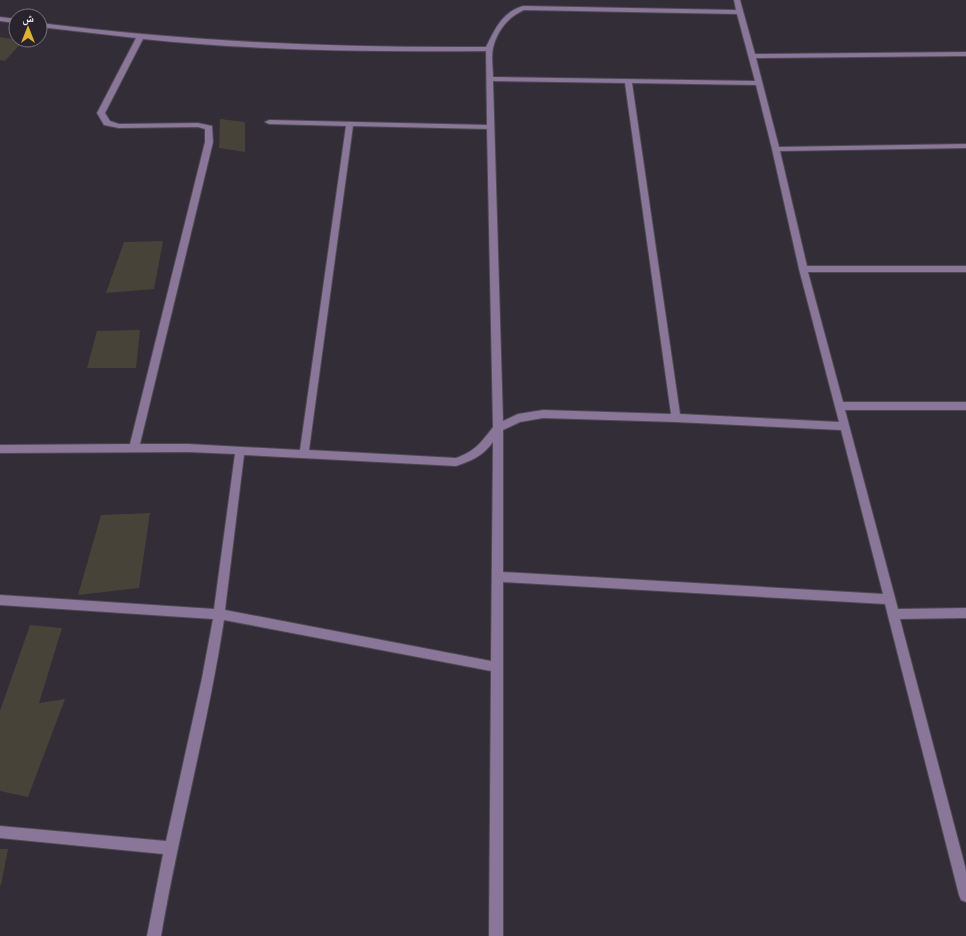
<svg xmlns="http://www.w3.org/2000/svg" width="966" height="936" viewBox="0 0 966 936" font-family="Helvetica,'Noto Naskh Arabic',sans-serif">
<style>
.building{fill:#484339}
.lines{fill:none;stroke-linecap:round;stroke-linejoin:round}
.minor-casing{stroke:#4d4952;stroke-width:2}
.minor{fill:#897698;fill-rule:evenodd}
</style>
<rect width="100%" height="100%" fill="#322d37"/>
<path class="building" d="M0,37L23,41L5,61L0,60Z
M220,119L245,122V152L219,148Z
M163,241L154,289L106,293L124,242Z
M140,330L136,368H87L97,331Z
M150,513L139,588L78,595L101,515Z
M30,625L62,628L39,703L65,699L28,797L0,791V711Z
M0,849H8L1,885H0Z"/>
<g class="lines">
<g class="minor-casing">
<path id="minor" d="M734,0H740L755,54L966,52V56L756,58L779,147L966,144V148L780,151L807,266H966V272H808L843,402H966V410H845L898,609L966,608V618L900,619L966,870V902L961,900L959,895L885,604L503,582V936H489L491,671L224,620C208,726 179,830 161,936H147L163,854L0,838V826L166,841L202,678L213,619L0,605V595L214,609L235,454L188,452L0,453V445L130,444L205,142V129L198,127L119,128L104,125L97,113L136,38L40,27V23C189,42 337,48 486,47C495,29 502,12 523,6L736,10ZM524,10L737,14L755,81L493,77C493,68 491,57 493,48C497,31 508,17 524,10ZM143,39C257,51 371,52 486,51L487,125L269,120L265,122L269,124L346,126L300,450L188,444H140L213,142L212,126L198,123L119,124L110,121L105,113ZM493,81L625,83L671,414L543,410L518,414L503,421ZM632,83L756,85L772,149L799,269L839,422L680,414ZM353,126L487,129L493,427C481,443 475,451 456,458L309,450ZM543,418L676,422L841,430L883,594L503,572V430L520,422ZM493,442L491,661L225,610L244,455L456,466C471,461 483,456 493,442Z
M0,17L16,19V23L0,21Z"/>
</g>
<use href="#minor" class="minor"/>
</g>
<g transform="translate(28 28)"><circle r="19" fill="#28232d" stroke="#7a767e"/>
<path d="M0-3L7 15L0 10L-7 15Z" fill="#deb133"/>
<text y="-6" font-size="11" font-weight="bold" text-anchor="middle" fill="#f5f2f8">ش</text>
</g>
</svg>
